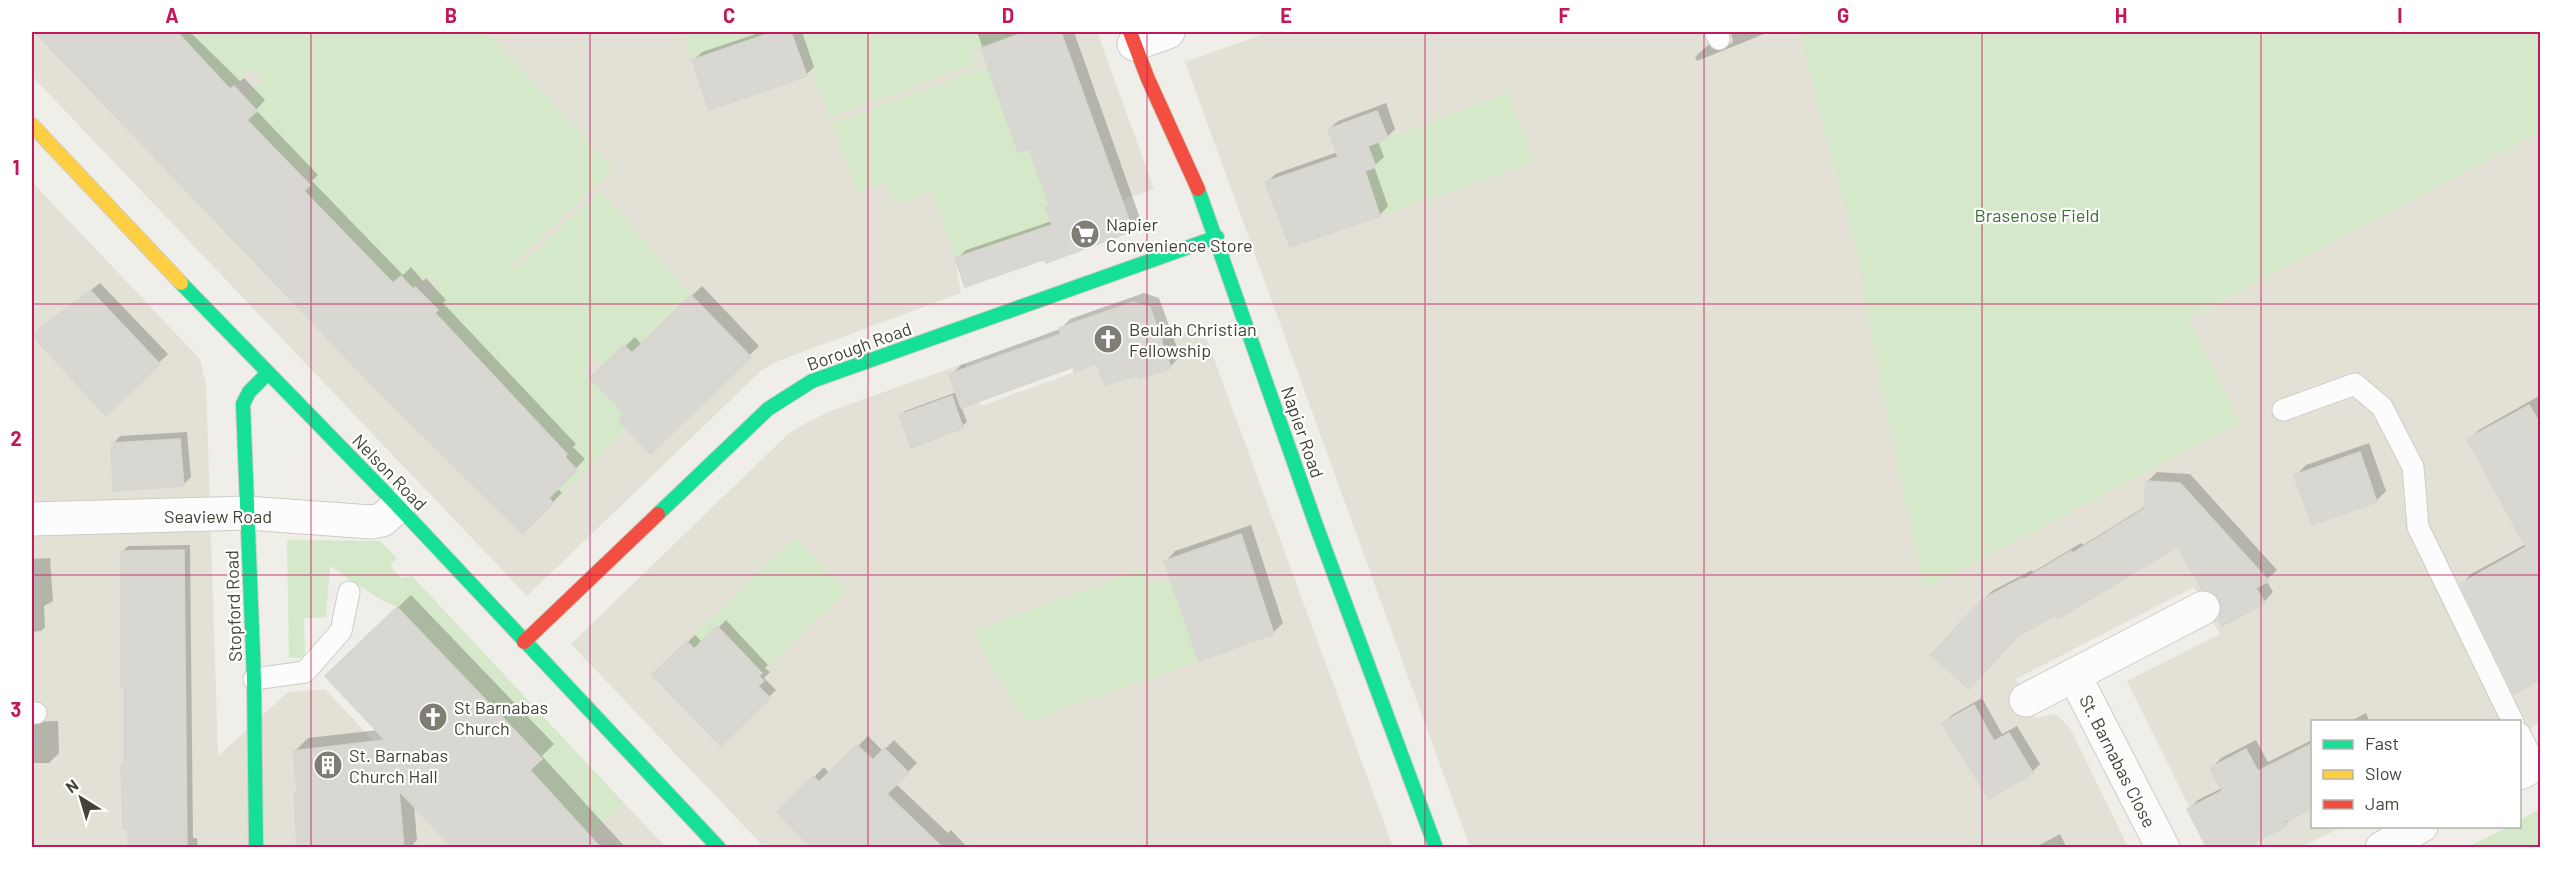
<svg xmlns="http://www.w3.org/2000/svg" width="2572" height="879" viewBox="0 0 2572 879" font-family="Barlow,sans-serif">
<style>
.residential{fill:#e3e1d6}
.green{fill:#d5e8c9}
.shadow{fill:#0003}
.building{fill:#d9d7d1;stroke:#d7d6ce;stroke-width:1.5}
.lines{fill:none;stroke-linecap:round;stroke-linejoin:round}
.lane-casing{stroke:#cdccc6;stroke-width:23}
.street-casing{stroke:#cdccc6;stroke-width:35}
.fast-casing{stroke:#cfcec1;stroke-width:16}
.slow-casing{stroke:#cfcec1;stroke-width:16}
.jam-casing{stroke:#cfcec1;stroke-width:16}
.lane{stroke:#fdfcfc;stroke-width:21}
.street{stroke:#fdfcfc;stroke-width:33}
.fast{stroke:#16e098;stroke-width:14}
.slow{stroke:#ffcf43;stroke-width:14}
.jam{stroke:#f24e42;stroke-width:14}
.grid{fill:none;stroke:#c2185b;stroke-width:1.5;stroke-opacity:0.55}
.labels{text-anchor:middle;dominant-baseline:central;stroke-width:4.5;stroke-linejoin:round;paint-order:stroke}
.park-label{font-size:18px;fill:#36722c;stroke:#fff}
.poi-label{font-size:18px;fill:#444235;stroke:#fff;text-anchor:start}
.street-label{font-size:18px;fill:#444235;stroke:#fff}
.neatline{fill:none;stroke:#c2185b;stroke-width:2}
.grid-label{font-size:20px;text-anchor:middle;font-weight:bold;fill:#c2185b}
</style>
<rect width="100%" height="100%" fill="#efeee8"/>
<path class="residential" d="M32,32H1097L1154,189L955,259L961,293L778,361L762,370L527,596L32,76Z
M1269,32H1799L1860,263L1862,292L2239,423L2188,319L2540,132V723L2520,734V722H2312V826L2342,827L2301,847H2209L2127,681L2220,634L2194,587L2016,679L2036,718L2056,714L2070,728L2128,847H1470L1185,62Z
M32,182L200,359L206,384L218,756L288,692L325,689L433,805L421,815L451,847H32Z
M1202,326L1393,847H764L571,644L788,434L806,423L828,412L965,363L981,406Z
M624,803L666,847L572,848L588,833Z"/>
<path class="green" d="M171,32H487L613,169L511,266L516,270L600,190L691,295L636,349L661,374L604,365L597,357L583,371L625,414L619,420L627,428L553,503L549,498L577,470L565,457L567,454L520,404L489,435L491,390L499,380L487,368L455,400L445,391L478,358L466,345L459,353L403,343L438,311L426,298L438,287L427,276L413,289L401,276L391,284L343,283L370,258L359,246L345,259L337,225L314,201L278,215L315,180L304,169L267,203L273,147L247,120L257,111L245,97L262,80L251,69L194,125L163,39Z
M683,32H774L692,60Z
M797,32H1012L1013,36L972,51L976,64L830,117Z
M1799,32H2540V132L2188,319L2240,423L1924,589L1862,292L1860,263Z
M990,66L1005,115L1038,102L1041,109L1006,122L1017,152L1053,140L1031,156L1041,182L1059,176L1067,199L1046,207L1052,225L955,258L932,191L894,205L885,183L857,193L832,123Z
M1508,92L1534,162L1380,216L1374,197L1319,187L1376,167L1368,146Z
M795,537L847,591L762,673L725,639L732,633L722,622L695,649L687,641Z
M287,540L380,541L397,558L390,565L400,578L412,576L624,803L574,847H502L555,797L530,770L542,758L397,607L378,598L330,566L326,617L304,618L305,657L289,658Z
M1144,568L1150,585L1199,568L1201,576L1175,594L1182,615L1212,605L1221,614L1189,634L1199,661L1026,722L981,649L975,630Z
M2540,809V847H2468L2508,827L2520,826V820Z"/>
<path class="shadow" d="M36,32H190L240,81L244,78L265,100L256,110L318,175L312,181L403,275L411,267L423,281L426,278L446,300L443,303L576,444L573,447L585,459L557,488L562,493L523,532L377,388Z
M762,32H802L814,67L806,75L694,60L702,52Z
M977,32H1074L1141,221L1132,230L1046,257L957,259L966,250L1052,221L1050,204L1029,146L1019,150Z
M1730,32H1769L1697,61L1695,57L1716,38L1726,45L1731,44L1733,40Z
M1386,103L1395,129L1387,137L1378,141L1384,157L1374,166L1388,206L1380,215L1291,245L1267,183L1275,174L1338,152L1329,129L1338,121Z
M100,283L168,354L106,414L34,335Z
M702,286L759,346L651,451L627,414L592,378L635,337L642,345Z
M1144,293L1159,298L1180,356L1171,366L1140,378L1138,373L1098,362L1074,366L961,406L967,422L962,426L901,416L905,411L957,392L951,375L961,365L1060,329L1070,319Z
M2539,396L2540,398V677L2462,584L2471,574L2526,544L2469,439L2479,430Z
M187,432L191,477L183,485L113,444L120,436Z
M2369,443L2386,491L2376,501L2296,475L2306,465Z
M2157,472L2190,474L2277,570L2266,580L2273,592L2264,602L2223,610L2221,598L2178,544L2057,613L1982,601L1992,591L2032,570L2033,572L2081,543L2083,545L2146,506L2147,482Z
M1251,525L1283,623L1273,633L1166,561L1175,551Z
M190,545L193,838H197L198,848H130L123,765L125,763L122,552L128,546Z
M50,558L53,601L44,606L45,627L41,631L32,632V559Z
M411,595L554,744L542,756L626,848H455L414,805L417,840L410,848H297L295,792L298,789L295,751L308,738L378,730L340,663Z
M726,620L768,665L765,668L770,672L764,678L776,690L721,744L654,675L695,635L703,643Z
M1982,698L2002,734L2017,726L2040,764L2032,772L1990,797L1944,723L1952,715Z
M2366,713L2370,722H2349Z
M58,721L59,753L49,763H32V722Z
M868,736L883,751L894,740L917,763L896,784L948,833L951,830L968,848H814L779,812L824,767L830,774Z
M2256,740L2268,762L2312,740V806L2295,815L2285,824L2239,848L2188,810L2198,800L2222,788L2212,768L2221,758Z
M2060,834L2067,848H2034Z"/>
<path class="building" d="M35,32H177L230,89L234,86L257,111L247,120L310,185L304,191L393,283L401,276L413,289L415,287L438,310L435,313L567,454L565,457L577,470L549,498L553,503L523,534L376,389Z
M773,32H791L807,76L709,110L692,60Z
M1026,32H1061L1133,231L1046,263L1045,259L965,287L955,258L1052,225L1045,207L1049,205L1029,148L1018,152L981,48Z
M1377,111L1388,138L1368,146L1376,167L1365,171L1380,216L1290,247L1265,182L1338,157L1328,129Z
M90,290L160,364L106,416L32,335Z
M691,295L751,357L651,454L619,421L625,414L590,378L624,345L632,353Z
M1133,302L1150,307L1171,368L1139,379L1137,375L1105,385L1097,363L1074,372L1073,367L961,408L949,374L1061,334L1059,328Z
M952,396L963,428L911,448L899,415Z
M2529,405L2541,425V679L2514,694L2460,584L2526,547L2467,439Z
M180,439L184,486L113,491L111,443Z
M2360,452L2377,502L2312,525L2294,475Z
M2146,481L2180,483L2269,581L2256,588L2265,603L2222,626L2218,619L2222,609L2219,599L2213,592L2202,590L2178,546L2058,619L2056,615L2019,635L1969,689L1931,655L1981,600L2022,578L2023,580L2071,551L2073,553L2144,509Z
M1241,534L1274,634L1199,661L1164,561Z
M184,550L187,848H128V829H123L121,765H124V687H121V551Z
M397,607L542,759L530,770L601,848H453L399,791L404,848H297L294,792L297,791L293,751L385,740L325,676Z
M717,626L762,673L759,676L764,681L758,686L770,698L721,746L652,675L687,641L694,649Z
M1974,705L1994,741L2009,733L2033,773L1989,799L1942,723Z
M2313,743V808L2284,822L2286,826L2245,848H2207L2187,809L2222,791L2210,768L2246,749L2258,771Z
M857,745L873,760L884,748L909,773L887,794L943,848H812L777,812L813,776L819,782Z"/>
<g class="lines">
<g class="lane-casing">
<path id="lane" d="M1715,32L1719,39
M2283,410L2355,384L2382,407L2413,467L2418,527L2513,722
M254,679L305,672L341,631L349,592
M32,713H36
M2520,734L2535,765"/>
</g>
<g class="street-casing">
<path id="street" d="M1134,44L1168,32
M32,519L248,513L371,522L382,520L398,506
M2074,675L2163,848
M2026,700L2203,608
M2520,773L2540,762
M2382,848L2421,826"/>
</g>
<g class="fast-casing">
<path id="fast" d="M1198,189L1316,525L1436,848
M181,283L398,506L719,848
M658,514L768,409L812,381L1217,237
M256,848L254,679L243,404L249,392L268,373"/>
</g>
<g class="slow-casing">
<path id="slow" d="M32,125L181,283"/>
</g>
<g class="jam-casing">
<path id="jam" d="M1130,32L1148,79L1198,189
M524,642L658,514"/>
</g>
<use href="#lane" class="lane"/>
<use href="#street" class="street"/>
<use href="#fast" class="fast"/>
<use href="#slow" class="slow"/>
<use href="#jam" class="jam"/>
</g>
<path class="grid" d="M311,32V848M590,32V848M868,32V848M1147,32V848M1425,32V848M1704,32V848M1982,32V848M2261,32V848M32,304H2540M32,575H2540"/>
<defs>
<g id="supermarket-disc" transform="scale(1.5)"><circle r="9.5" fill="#807e74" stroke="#fff"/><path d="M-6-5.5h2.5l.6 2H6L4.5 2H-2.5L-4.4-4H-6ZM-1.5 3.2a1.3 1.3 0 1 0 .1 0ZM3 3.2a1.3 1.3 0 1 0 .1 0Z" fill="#fff"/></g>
<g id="church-disc" transform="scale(1.5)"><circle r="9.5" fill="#807e74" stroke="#fff"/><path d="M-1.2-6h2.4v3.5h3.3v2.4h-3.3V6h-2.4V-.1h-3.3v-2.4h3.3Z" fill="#fff"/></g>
<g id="building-disc" transform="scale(1.5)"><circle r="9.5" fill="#807e74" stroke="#fff"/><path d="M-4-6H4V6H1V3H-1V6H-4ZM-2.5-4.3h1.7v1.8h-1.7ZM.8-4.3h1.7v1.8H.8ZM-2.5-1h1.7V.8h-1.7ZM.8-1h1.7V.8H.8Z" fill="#fff"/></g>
</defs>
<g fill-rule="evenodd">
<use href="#supermarket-disc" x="1085" y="234"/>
<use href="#church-disc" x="1108" y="339"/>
<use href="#church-disc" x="433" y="717"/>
<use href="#building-disc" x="328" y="765"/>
</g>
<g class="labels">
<g class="park-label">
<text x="2037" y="215">Brasenose Field</text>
</g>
<g class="poi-label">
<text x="1106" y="224">Napier<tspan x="1106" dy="21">Convenience Store</tspan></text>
<text x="1129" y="329">Beulah Christian<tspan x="1129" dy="21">Fellowship</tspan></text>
<text x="454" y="707">St Barnabas<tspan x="454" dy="21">Church</tspan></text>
<text x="349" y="755">St. Barnabas<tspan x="349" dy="21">Church Hall</tspan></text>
</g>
<g class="street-label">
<text transform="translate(859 346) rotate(-20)">Borough Road</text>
<text transform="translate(1303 432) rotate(71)">Napier Road</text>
<text transform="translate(390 472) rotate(46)">Nelson Road</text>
<text x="218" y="516">Seaview Road</text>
<text transform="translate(233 606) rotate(-92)">Stopford Road</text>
<text transform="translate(2118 761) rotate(63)">St. Barnabas Close</text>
</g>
</g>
<rect width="2572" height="879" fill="none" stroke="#ffffff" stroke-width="66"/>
<rect x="2311" y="720" width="210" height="108" fill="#ffffff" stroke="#b4b3ae" stroke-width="1.5"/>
<rect x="2323" y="740" width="30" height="9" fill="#16e098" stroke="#b4b3ae" stroke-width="1.5"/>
<text x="2365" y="750" font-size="18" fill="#444235">Fast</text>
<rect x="2323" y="770" width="30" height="9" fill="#ffcf43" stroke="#b4b3ae" stroke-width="1.5"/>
<text x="2365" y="780" font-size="18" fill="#444235">Slow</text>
<rect x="2323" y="800" width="30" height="9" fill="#f24e42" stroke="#b4b3ae" stroke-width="1.5"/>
<text x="2365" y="810" font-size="18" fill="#444235">Jam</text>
<g transform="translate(81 798) rotate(323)" stroke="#ffffff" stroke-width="4.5" paint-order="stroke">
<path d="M0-4.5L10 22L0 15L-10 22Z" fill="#444235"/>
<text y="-9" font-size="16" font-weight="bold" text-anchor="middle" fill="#444235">N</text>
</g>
<rect x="33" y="33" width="2506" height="813" class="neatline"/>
<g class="grid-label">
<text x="172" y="23">A</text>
<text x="451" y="23">B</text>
<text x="729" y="23">C</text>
<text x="1008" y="23">D</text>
<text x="1286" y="23">E</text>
<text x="1564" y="23">F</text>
<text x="1843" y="23">G</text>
<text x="2121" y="23">H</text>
<text x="2400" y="23">I</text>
<text x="16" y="175">1</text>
<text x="16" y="446">2</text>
<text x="16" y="717">3</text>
</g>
</svg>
